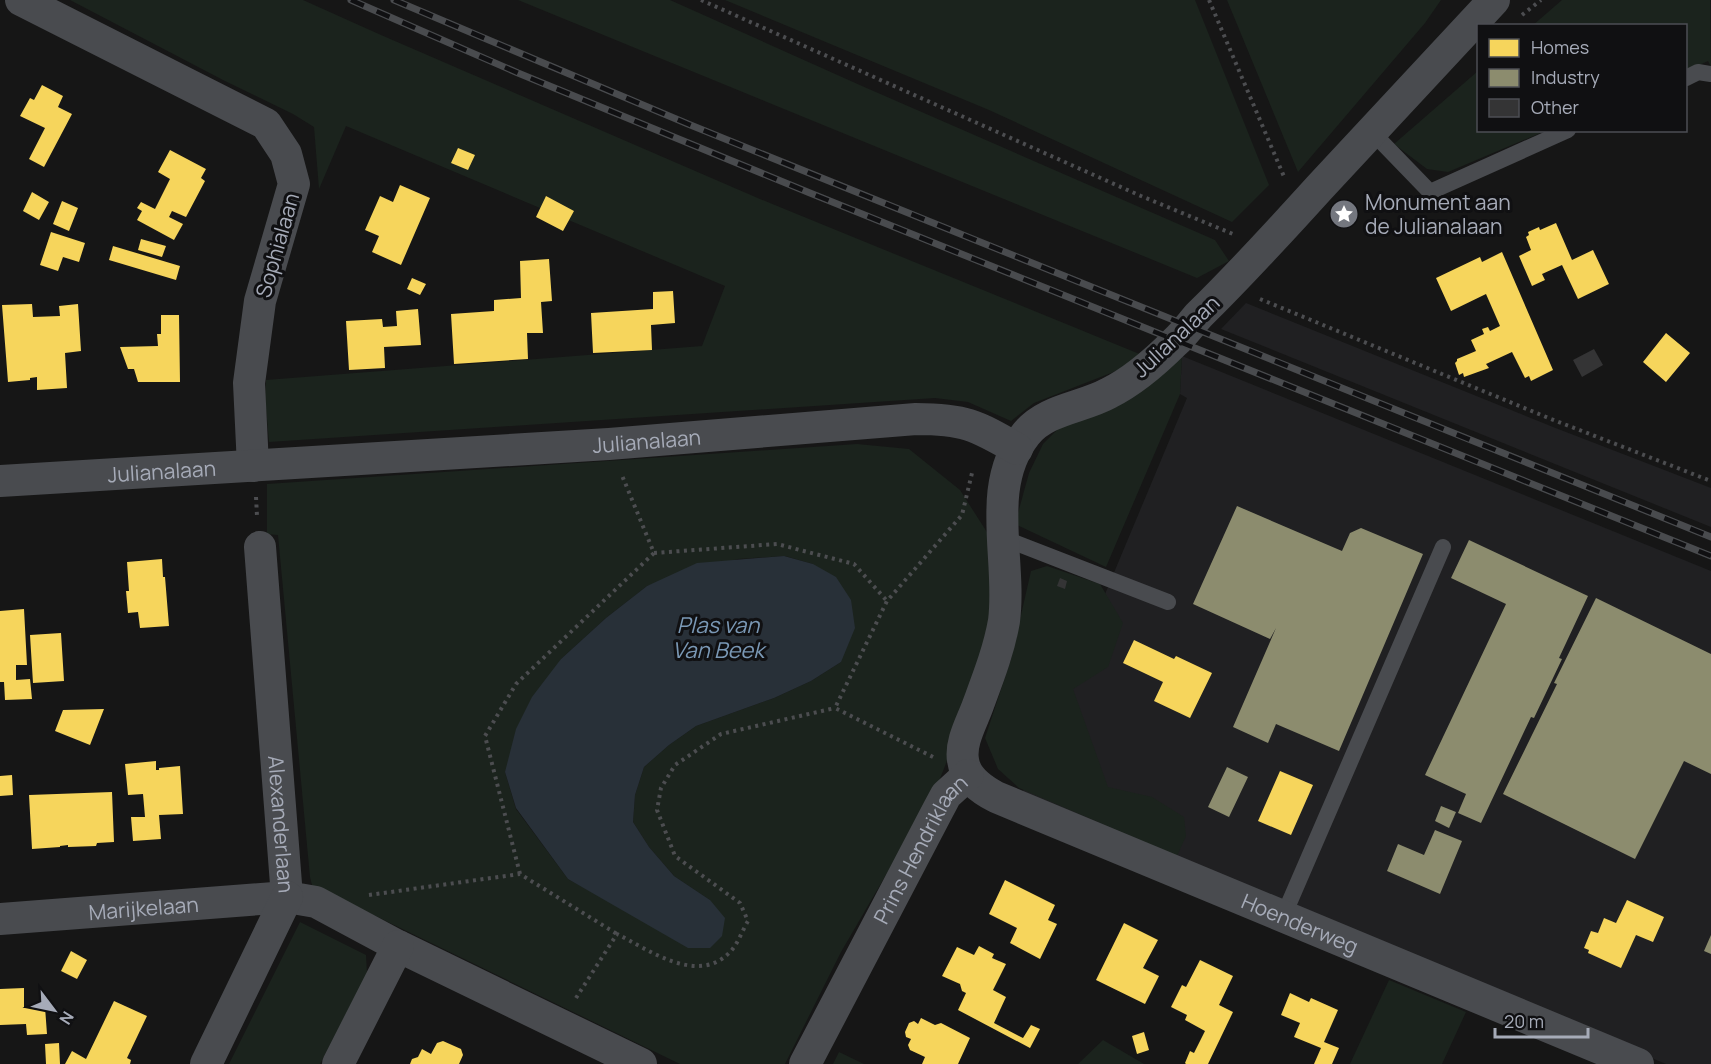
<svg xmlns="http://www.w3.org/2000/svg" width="1711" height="1064" viewBox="0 0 1711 1064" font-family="Manrope,sans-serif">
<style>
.built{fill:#202022}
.green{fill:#1b231d;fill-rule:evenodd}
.water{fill:#283038}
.homes{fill:#f6d55c}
.industry{fill:#8c8c6e}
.building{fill:#343435}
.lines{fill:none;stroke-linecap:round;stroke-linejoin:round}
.path{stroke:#4c4d50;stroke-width:4;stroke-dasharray:3 4.5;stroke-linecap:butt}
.service{stroke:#494b4f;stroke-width:16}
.minor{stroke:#494b4f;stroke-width:32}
.rail-casing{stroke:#494b4e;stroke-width:7}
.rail{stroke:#101012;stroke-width:4.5;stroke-dasharray:14;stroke-linecap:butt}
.labels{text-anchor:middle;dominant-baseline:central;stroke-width:6;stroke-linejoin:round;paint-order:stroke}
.poi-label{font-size:21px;fill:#a6abb8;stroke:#101012;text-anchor:start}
.street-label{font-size:21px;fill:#a6abb8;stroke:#101012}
.water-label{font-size:22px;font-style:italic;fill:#7a98b5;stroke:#101012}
</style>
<rect width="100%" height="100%" fill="#161616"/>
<path class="built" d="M1246,303L1553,427L1711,488V527L1221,329Z
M1182,356L1711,571V1064H1666L1021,795L1187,398L1180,394Z"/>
<path class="green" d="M70,0H303L381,35L760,199L1142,355L1116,371L1034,403L1011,421L968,402L935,398L269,442L265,397L266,380L702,346L725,286L346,126L319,189L314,127L293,114L223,80Z
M518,0H670L862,86L1215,240L1229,261L1197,278Z
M725,0H1195L1269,185L1232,222L989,110Z
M1227,0H1441L1425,23L1298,172Z
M1562,0H1710L1711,67L1708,61L1686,71V26H1532Z
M1478,71V130L1545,131L1448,172L1427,169L1394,144Z
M1182,356L1180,394L1106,567L1015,524L1029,473L1043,444L1059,428Z
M857,444L909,449L960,490L992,540V645L936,789L841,952L785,1064H680L357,907L313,889L310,877L278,535L267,534V484ZM785,556L813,564L841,662L811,681L774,698L696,726L669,745L644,767L635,795L633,822L649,847L674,876L710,900L625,910L568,879L516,809L505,772L561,659L606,618L647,586L738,559Z
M1047,566L1100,584L1123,623L1108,667L1073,689L1108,787L1152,797L1184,817L1186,836L1177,856L1019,788L998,769L985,738L1011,659L1031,571Z
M300,922L366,955L367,974L320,1064H229Z
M1389,980L1466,1012L1442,1064H1350Z
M1103,1040L1144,1064H1078Z
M839,1052L864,1064H833Z"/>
<path class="water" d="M784,556L813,564L836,577L851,600L855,628L841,662L811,681L774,698L696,726L669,745L644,767L635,795L633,822L649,847L674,876L710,900L725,918L722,936L710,948H688L568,879L516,808L505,772L516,729L532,697L561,659L606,618L647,586L697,563Z"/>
<path class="homes" d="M42,85L63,96L58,107L72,114L44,167L29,159L45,128L20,116L30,98L34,100Z
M458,148L475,155L468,170L451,163Z
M170,150L206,169L201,178L205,181L186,217L172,211L169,217L183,224L174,240L137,220L142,211L137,208L141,202L155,209L170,179L158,172Z
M400,185L430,198L401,265L372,252L379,236L365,230L380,196L393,202Z
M32,192L49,202L39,220L23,211Z
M546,196L574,211L563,231L536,217Z
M62,201L78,208L69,231L53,224Z
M1556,223L1572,260L1593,250L1609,284L1578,299L1562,265L1542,274L1545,280L1532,286L1519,256L1531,250L1526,237L1529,235L1528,232L1539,227L1540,230Z
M51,232L85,243L79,262L63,257L58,271L40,265Z
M141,239L166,246L162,257L138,250Z
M113,246L180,266L176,280L109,260Z
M1502,252L1553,370L1531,381L1529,376L1525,378L1512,352L1486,364L1489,368L1464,377L1463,373L1459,375L1455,363L1457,361V359L1476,351L1471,340L1484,334L1482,329L1488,327L1490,331L1500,326L1486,294L1451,311L1436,278L1480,257L1482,262Z
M549,259L552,301L541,302L543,333H527L528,359L454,364L451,314L494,311V300L521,298L520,261Z
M412,278L426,284L420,295L407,289Z
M673,291L675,323L651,325L652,350L593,353L591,313L653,309V292Z
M32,304L33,317L60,316L59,306L78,304L81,351L65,353L67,388L37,390V377L30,378V380L8,382L2,305Z
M418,309L421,345L384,347L385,368L349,370L346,321L382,319L383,327L397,326L396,311Z
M161,315H179L180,382H138L134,369H128L120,347L158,346L157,334H161Z
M1666,333L1690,353L1666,382L1643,362Z
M162,559L163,577H165L169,626L140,628L138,612L128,613L126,591H129L127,562Z
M24,609L27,665H16V680L30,679L32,699L5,700L4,682H0V611Z
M61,633L64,681L33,683L30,635Z
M1134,640L1174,659L1176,656L1212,673L1190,718L1154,701L1163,682L1123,663Z
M104,709L90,745L55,731L63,710Z
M156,761V770H159V768L180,766L183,814L159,815L161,839L133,841L131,817H145L143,794L128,795L125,764Z
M1280,771L1313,785L1291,835L1258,821Z
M12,775L13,795L0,796V776Z
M112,792L114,842L97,843L96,846L68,847V845L60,846V847L32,849L29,795Z
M1005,880L1055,905L1048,920L1057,924L1040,959L1010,943L1017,928L989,914Z
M1627,900L1664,917L1653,942L1636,935L1621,968L1588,953L1589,950L1584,948L1591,931L1598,933L1604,918L1616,923Z
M1124,923L1158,940L1143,968L1159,976L1145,1004L1096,980Z
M979,946L994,954L992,958L1006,964L993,990L1006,997L994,1023L1023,1038L1031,1025L1040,1029L1030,1048L958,1010L966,993L962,991L960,984L942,976L957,947L974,955Z
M71,951L87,960L77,979L61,971Z
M1200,960L1233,976L1219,1005L1233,1012L1208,1064H1186L1185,1063L1190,1051L1194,1053L1205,1031L1185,1020L1187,1015L1171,1007L1182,985L1186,987Z
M24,988V1008L45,1007L47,1034L27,1035L26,1024L0,1025V989Z
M1290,993L1309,1002L1311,998L1338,1010L1324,1042L1339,1048L1332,1064H1314L1321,1048L1294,1037L1300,1023L1281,1015Z
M114,1001L147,1016L127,1058L131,1060L130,1064H65L72,1051L86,1059Z
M921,1018L935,1025L941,1023L970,1038L958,1064H922L925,1057L910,1050L908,1045L911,1039L906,1037L905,1032L909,1023L914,1021L918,1024Z
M1144,1032L1149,1050L1137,1054L1132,1036Z
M443,1041L461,1049L463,1055L459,1064H410L412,1059L418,1057L422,1049L431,1054L437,1043Z
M59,1043L60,1064H46L45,1044Z"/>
<path class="industry" d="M1237,506L1342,551L1350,533L1361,528L1423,554L1339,751L1276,724L1268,743L1233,727L1276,628L1270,639L1193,604Z
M1469,540L1588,596L1559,658L1562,659L1534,718L1531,717L1481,823L1458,813L1466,794L1425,775L1506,604L1451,578Z
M1596,598L1711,654V774L1684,761L1635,859L1503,794L1557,684L1554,683Z
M1227,767L1248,777L1229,817L1208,807Z
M1441,806L1456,812L1449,828L1435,821Z
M1435,830L1462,841L1440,894L1387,871L1398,844L1424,855Z
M1711,935V954L1704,951Z"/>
<path class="building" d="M1594,349L1603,365L1582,377L1573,360Z
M1060,578L1067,581L1065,589L1057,586Z"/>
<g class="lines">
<path class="path" d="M701,0L1141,196L1233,234
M1209,0L1285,179
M1522,15L1541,0
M1260,299L1551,419L1711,481
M256,497L257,516
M654,553L777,544L854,564L887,601
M933,757L835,708L887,601L962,515L972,473
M520,874L485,736L516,684L654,553L621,473
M369,895L520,874L617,934
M576,998L617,934C649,950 697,985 729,953C737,946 742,931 748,921L740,903L675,856L657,810L661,788L675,765L721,734L835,708"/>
<path class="service" d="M1686,78L1698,72L1711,74
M1371,131L1430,192L1568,130
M1003,538L1168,602
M1283,917L1443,547"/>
<g class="minor">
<path d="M21,0L266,124L286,154L294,184L260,301L249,383L253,466"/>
<path id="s1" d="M1494,0C1436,62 1378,124 1320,187C1281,230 1241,274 1199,315C1191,324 1184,334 1175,342C1156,361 1133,381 1109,393C1082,408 1046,409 1026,434C984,487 1012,559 1004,621C999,650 988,678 978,705C972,722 960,742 963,760C965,778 981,789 996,797L1638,1064"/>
<path id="s2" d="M0,481L609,444L916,419C964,419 976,425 1017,449"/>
<path id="s3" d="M260,547L287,897L316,902L398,946L641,1064"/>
<path id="s4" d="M0,919L287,897"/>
<path d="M206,1064L287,897"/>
<path d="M338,1064L398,946"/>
<path id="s5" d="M805,1064L938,810L946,795L968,775"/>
</g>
<g class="rail-casing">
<path id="rail" d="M351,0L518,73L810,193L1711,556
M394,0L688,124L1711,537"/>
</g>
<use href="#rail" class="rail"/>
</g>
<defs>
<g id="sight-disc" transform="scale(1.5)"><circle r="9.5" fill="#74777f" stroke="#101012"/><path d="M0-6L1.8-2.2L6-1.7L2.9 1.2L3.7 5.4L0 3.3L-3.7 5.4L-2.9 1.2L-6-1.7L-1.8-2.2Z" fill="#fff"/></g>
</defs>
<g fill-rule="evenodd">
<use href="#sight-disc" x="1344" y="214"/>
</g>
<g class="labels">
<g class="poi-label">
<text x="1365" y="202">Monument aan<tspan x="1365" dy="24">de Julianalaan</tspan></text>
</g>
<g class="street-label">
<text transform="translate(277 245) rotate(-74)">Sophialaan</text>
<text transform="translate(1176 336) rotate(-43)">Julianalaan</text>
<text stroke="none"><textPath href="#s2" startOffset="648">Julianalaan</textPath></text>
<text stroke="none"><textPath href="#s2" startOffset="162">Julianalaan</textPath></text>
<text stroke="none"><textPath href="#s3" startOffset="278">Alexanderlaan</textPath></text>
<text stroke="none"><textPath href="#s5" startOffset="244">Prins Hendriklaan</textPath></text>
<text stroke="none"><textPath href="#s4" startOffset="144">Marijkelaan</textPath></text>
<text stroke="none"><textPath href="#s1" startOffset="1364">Hoenderweg</textPath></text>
</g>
<g class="water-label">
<text x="718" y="625">Plas van<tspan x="718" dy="25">Van Beek</tspan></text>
</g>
</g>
<rect x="1477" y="24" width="210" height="108" fill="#101012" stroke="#4c4e54" stroke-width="1.5"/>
<rect x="1489" y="39" width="30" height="18" fill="#f6d55c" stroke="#4c4e54" stroke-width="1.5"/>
<text x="1531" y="54" font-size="18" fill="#a6abb8">Homes</text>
<rect x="1489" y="69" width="30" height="18" fill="#8c8c6e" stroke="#4c4e54" stroke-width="1.5"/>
<text x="1531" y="84" font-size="18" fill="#a6abb8">Industry</text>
<rect x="1489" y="99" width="30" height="18" fill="#343435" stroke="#4c4e54" stroke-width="1.5"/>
<text x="1531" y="114" font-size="18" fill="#a6abb8">Other</text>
<g transform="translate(54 1010) rotate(122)" stroke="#101012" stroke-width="4.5" paint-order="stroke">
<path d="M0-4.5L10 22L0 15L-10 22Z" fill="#a6abb8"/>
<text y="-9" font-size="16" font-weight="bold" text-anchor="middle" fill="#a6abb8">N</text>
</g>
<path d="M1495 1028v9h93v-9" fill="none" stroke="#a6abb8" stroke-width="3"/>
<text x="1504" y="1028" font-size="18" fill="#a6abb8" stroke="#101012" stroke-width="4.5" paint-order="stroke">20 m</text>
</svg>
